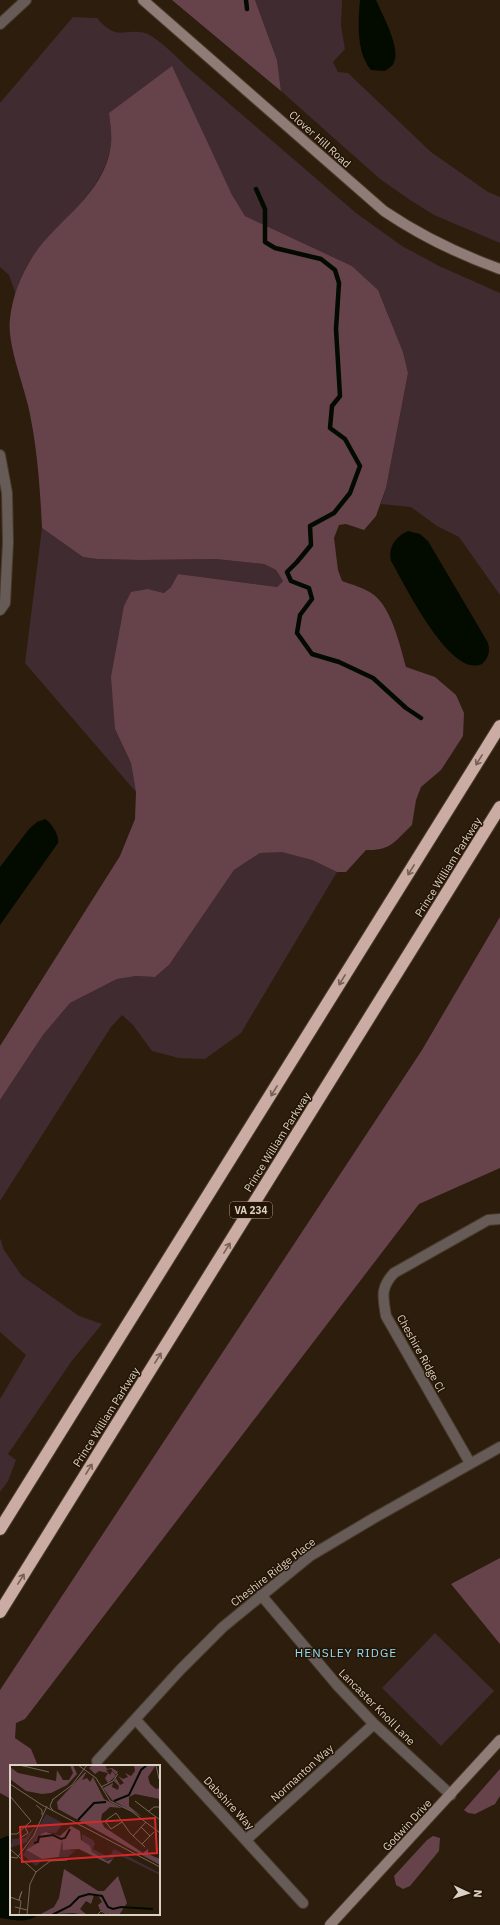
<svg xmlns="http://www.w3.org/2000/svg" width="500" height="1925" viewBox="0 0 500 1925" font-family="'IBM Plex Sans',sans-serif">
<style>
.green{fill:#402b30}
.forest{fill:#66434b}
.water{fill:#030b00}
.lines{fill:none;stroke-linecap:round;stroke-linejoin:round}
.stream{stroke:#030b00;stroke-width:4.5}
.street-casing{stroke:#493a2b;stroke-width:12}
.secondary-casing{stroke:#493a2b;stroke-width:12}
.highway-casing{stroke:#493a2b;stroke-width:14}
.street{stroke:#675b58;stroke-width:10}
.secondary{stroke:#8f7c77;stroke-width:10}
.highway{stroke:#caaca4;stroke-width:12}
.oneway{stroke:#766054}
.labels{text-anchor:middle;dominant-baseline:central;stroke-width:3;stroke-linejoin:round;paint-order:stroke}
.shield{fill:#231404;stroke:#a4988c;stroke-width:1}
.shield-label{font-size:10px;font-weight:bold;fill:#dcd1c6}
.street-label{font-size:11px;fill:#dcd1c6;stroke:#231404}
.neighbourhood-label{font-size:12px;letter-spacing:1px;fill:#95ddf7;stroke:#231404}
.inset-river{fill:none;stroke:#030b00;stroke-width:2}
.inset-road{fill:none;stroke:#736557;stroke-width:1}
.view{fill:#d62828;fill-opacity:0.15;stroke:#d62828;stroke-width:2}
.inset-edge{fill:none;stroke:#dcd1c6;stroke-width:2}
</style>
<rect width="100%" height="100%" fill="#2d1d0d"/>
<path class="green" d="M255,0H342L341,26L345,49L333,62L338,72L348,73L431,152L488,192L500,197V243L434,215L410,200L380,179L281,91L277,60Z
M73,17L97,18C118,42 121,28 145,33C156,36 179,59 188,68L356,213L402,246L439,266L500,293V595L459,537L437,526L411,507L381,504L386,488L408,373L403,352L378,290L352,266L245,216L231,193L109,113C110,123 112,135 111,144C103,195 60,218 33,256C24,268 19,281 16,295L9,275L0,267V103Z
M42,528L83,557L97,559L141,560L216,559L264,564L276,570L283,581L277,587L178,574L171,587L164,593L148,589L115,729L131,763L136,792L25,663Z
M282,851L312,860L337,872L241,1033L205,1059L179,1058L152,1051L133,1025L122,1015L111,1027L0,1201V1100L43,1035L70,1003L117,979L136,976L155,977L169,965L234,870L260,853Z
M0,1238L4,1250L22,1276L79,1316L102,1324L71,1362L8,1454L16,1460L8,1481L0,1492V1399L26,1355L0,1332Z
M435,1633L494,1691L441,1746L382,1688Z"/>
<path class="forest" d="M172,0H255L277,60L281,91Z
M172,66L231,193L245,216L352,266L378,290L403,352L408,373L386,488L376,516L364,530L346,524L339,525L334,538L338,570L342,581C353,585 365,588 374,595C392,609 400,646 406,667L435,677L456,695L464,713L463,736L441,770L421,787L416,800L412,825C395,841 391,851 366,850L346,872H337L312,860L282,852L260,853L234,870L169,965L155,977L136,976L117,979L70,1003L43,1035L0,1100V1046L120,856L135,819L136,792L131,763L115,729L111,677L124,606L131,592L148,589L164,593L171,587L178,574L277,587L283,581L276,570L264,564L216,559L141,560L97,559L83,557L42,528C40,486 37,445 28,405C22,380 7,343 10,319C12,298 21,274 33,256C58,218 105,195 111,144C112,134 110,123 109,113Z
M500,917V1168L419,1204L25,1719L16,1723L15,1738L31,1749L38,1766H11V1799L0,1793V1690L422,1050Z
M500,1558V1644L451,1584Z
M500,1769V1796L495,1804L475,1814L468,1813L464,1810Z
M433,1836L440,1838L439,1851L410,1886L403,1889L396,1885L394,1876L427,1840Z"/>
<path class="water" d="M360,0H376C382,14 401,48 394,62C393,66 389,68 385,71L371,70C356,52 358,22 360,0Z
M408,531L420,534L428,541L487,641C491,650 489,657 482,664C450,679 404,583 391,561C388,547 395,537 408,531Z
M45,819C51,822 60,836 58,843L0,925V867L29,829L37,822Z
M7,1836H11V1914H40C24,1924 18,1920 0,1918V1839Z"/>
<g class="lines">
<path class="stream" d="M246,0L247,9
M256,189L265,209V242L275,248L321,259L335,270L339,283L336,329L340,396L332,406L330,428L345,439L360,466L350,493L334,513L310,526L311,545L297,562L287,572L291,581L309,588L312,599L300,615L297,633L312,654L339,662L373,678L406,708L421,718"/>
<g class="street-casing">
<path id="street" d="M0,24L26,0
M0,455L7,493L8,542L5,603L0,610
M470,1463L386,1316C383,1297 380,1288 394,1273L488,1220L500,1219
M261,1595L337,1685L374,1724L451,1795
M136,1720L303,1903
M97,1761L181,1669L223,1627L310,1556L374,1518L500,1447
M246,1840L374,1724"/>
</g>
<g class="secondary-casing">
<path id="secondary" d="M143,0L384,211C421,236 458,254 500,269
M330,1925L500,1740"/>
</g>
<g class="highway-casing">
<path id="highway" d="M0,1529L500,726
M0,1612L500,807"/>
</g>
<use href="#street" class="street"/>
<use href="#secondary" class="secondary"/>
<use href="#highway" class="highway"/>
</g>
<defs><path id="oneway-shaft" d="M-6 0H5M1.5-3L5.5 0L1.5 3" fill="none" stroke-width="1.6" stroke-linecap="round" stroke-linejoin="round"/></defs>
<g class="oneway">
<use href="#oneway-shaft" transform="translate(479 760) rotate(122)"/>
<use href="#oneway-shaft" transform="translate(411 870) rotate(122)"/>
<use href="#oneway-shaft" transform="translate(342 980) rotate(122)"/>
<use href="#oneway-shaft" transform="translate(274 1091) rotate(122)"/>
<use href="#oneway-shaft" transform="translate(227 1248) rotate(-58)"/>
<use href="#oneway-shaft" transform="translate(158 1358) rotate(-58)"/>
<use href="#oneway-shaft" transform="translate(89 1469) rotate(-58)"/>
<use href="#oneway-shaft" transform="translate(21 1579) rotate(-58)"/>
</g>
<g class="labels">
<rect class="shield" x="230" y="1202" width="42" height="16" rx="3"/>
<g class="shield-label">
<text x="251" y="1210">VA 234</text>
</g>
<g class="street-label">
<text transform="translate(320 139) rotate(42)">Clover Hill Road</text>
<text transform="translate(448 867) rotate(-58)">Prince William Parkway</text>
<text transform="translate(277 1142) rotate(-58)">Prince William Parkway</text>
<text transform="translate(421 1353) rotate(61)">Cheshire Ridge Cl</text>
<text transform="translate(106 1417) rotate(-58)">Prince William Parkway</text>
<text transform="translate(273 1572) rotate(-38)">Cheshire Ridge Place</text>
<text transform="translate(377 1707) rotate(45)">Lancaster Knoll Lane</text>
<text transform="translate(302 1773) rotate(-42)">Normanton Way</text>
<text transform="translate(229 1803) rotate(47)">Dabshire Way</text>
<text transform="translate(407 1825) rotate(-47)">Godwin Drive</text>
</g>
<g class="neighbourhood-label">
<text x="346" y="1652">HENSLEY RIDGE</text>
</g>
</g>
<g transform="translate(10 1765)">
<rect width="150" height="150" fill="#2d1d0d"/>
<path d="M36,49L53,58L46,68L36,67L26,79L16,85L33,95L26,101L13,90ZM27,59L17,77L0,83V75L2,79V74L15,73ZM72,69L83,75L85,79L83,84L96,91L101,89L104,84L150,108V110L107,89L103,94L95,95L82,87L80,81L72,77ZM51,75L53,83L63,86L67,84L58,92H49Z" fill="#402b30"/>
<path d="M60,0H63L67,9L57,20L41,28L32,29L16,26L0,14V2L8,8L46,16L47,5L53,15H59L63,8ZM83,0H95L97,4L102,3L108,7L106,10L101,4L96,5L100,10L102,6L106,11L98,18L95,13L98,8L89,6L85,9L79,3ZM124,0H146L138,12L140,19L146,24L150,23V34L125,29L119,32V41L132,52L102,35L93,23L103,18L102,22L108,25L109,21L104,16L106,13L110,20L114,18L108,11L113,14L118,12L115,8L121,11L125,6ZM75,7L79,10L76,8L72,15L77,13L80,17L83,12L94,34L112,43L100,42L92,49L91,55L94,62L133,88L138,84V89L150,94V100L48,44L47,37ZM61,61L70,66L71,75L80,81L82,87L97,96L103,94L99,99L69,84L53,85L52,75L49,92L32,94L16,85L26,79L31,69L36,67L50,71ZM54,104L88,126H94L108,111L117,138L109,150H101L90,145L88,140L92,137L89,132L84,130L81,139L76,136L70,144L77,150L63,148L29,150L44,142L49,133Z" fill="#66434b"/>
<path class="inset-river" d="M104,36L119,30L131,5L137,0M68,55L84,38L96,37M24,78L28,77L29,72L43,70L51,74L55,73L60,64M42,150L60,141L69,132L79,129L92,131L98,142L103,144L111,142L143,144"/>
<path class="inset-road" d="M9,0L39,7M68,0L86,13L100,36L121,46L150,68M146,0L149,14M0,19L32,40L150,102M91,22L103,16L108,9M0,31L21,56L7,69H0M43,34L40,41L43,46M42,35L62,20L77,0M125,36L150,55M26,40L32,45V50M138,47L144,42H150M112,57L101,64L95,56L106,48L120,68L135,82M131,62L140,71M123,71L136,57M10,73L18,68L15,62M132,79L144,67M0,84L26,107M0,92L7,93L24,70L37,41M11,128L9,135L12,126M0,132L11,136L9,150M5,142L17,145M17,150L20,119L26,107L40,96L57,95M87,150L91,146L99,150"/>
<path class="view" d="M145,53L147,88L12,97L10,62Z"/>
<rect width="150" height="150" class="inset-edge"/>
</g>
<g transform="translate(468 1893) rotate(94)" stroke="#231404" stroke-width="3" paint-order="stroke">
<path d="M0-3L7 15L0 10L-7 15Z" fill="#dcd1c6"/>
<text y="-6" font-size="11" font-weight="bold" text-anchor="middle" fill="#dcd1c6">N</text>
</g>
</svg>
